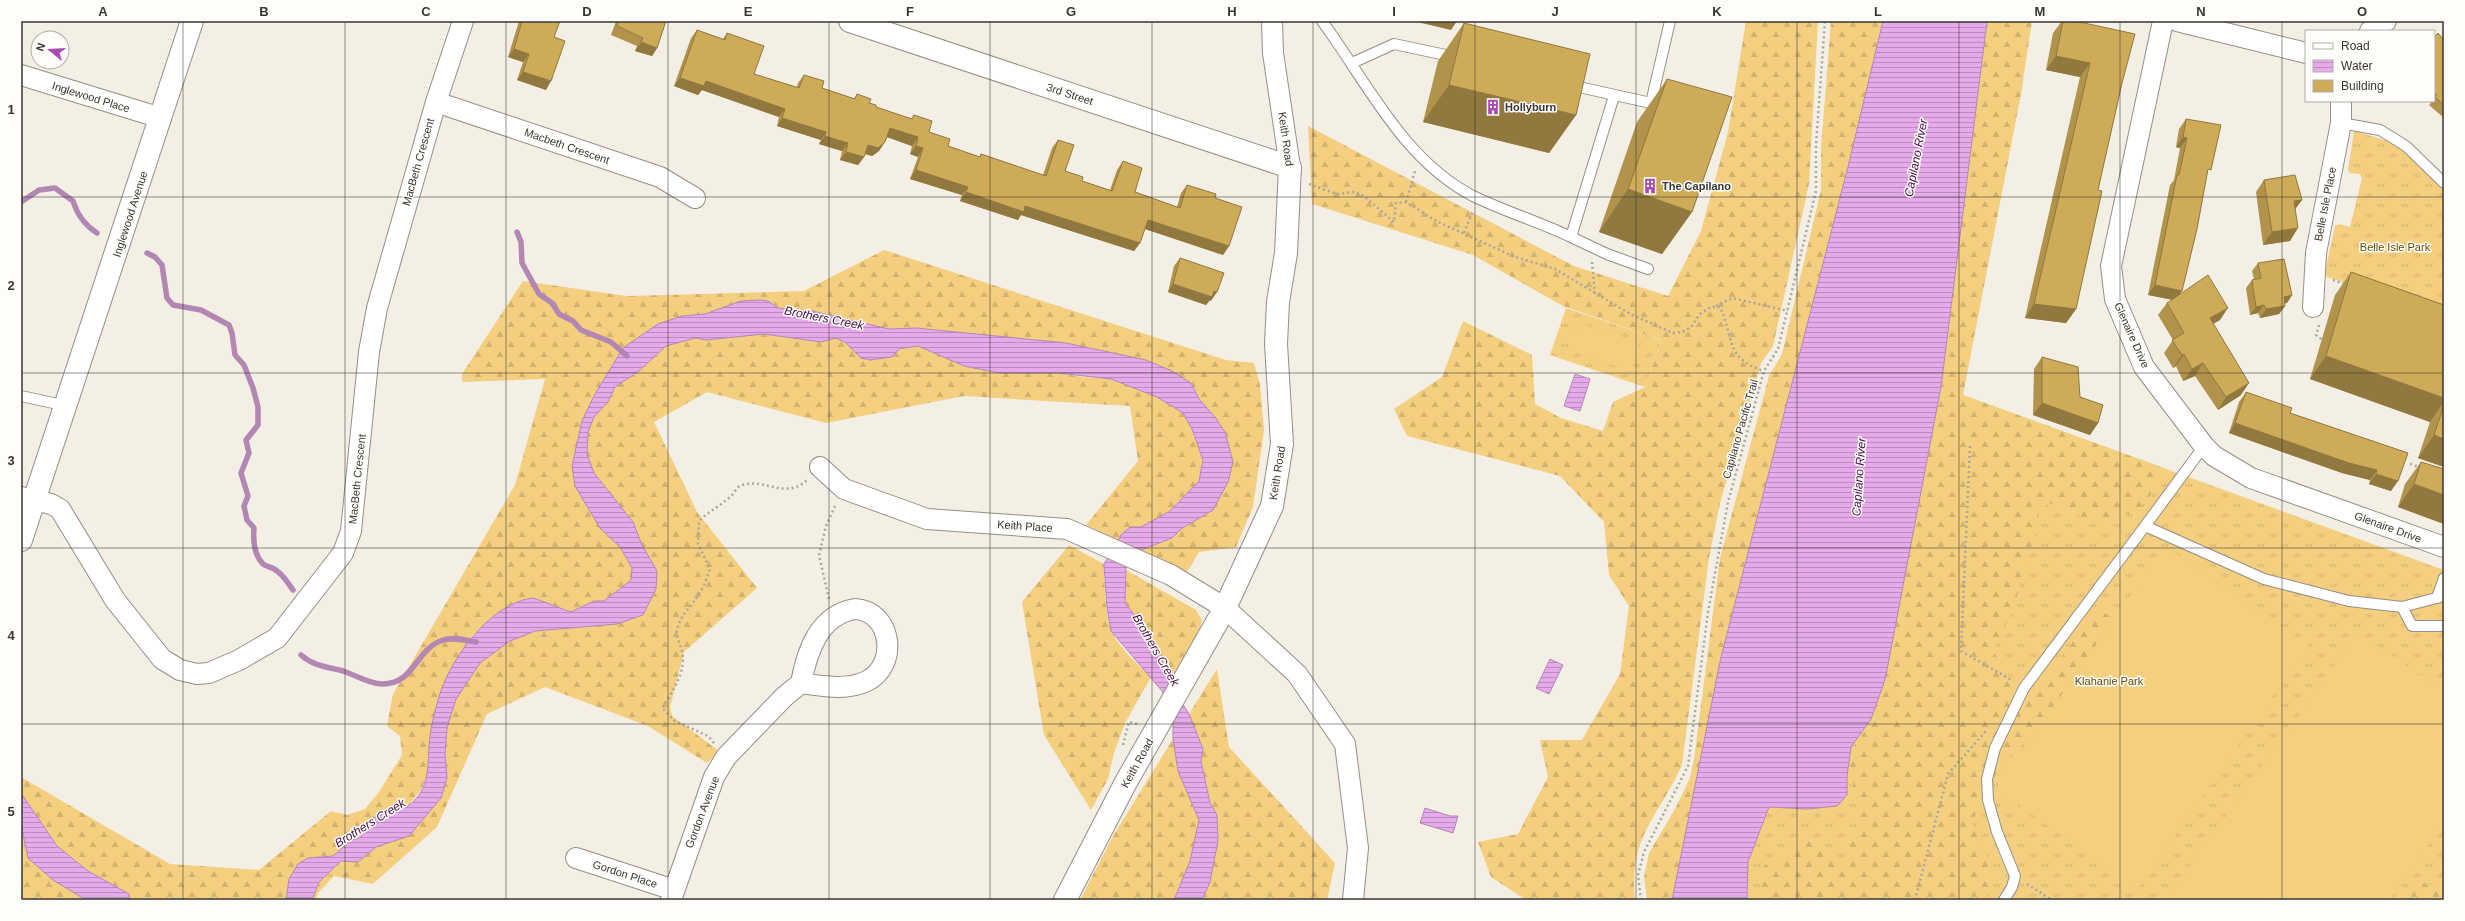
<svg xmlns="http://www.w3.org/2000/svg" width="2465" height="921" viewBox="0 0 2465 921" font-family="Arial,sans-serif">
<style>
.grass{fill:url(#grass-tufts)}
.forest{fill:url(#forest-firs)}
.pitch{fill:#f3cf7f}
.water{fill:url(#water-rules);stroke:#b287b4}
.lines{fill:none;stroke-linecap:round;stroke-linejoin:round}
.stream{stroke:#b287b4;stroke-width:5.5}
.service-casing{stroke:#938f85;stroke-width:12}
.minor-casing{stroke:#938f85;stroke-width:22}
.tertiary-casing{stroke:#938f85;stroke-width:24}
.path{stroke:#aaa69f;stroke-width:2.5;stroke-dasharray:2 3;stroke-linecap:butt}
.service{stroke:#fff;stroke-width:10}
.minor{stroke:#fff;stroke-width:20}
.tertiary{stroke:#fff;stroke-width:22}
.wall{fill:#b1934c}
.shaded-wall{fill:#90783e}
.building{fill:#ceab58;stroke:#90783e}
.grid{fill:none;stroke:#383632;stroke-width:1;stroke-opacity:0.55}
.labels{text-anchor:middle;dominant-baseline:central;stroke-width:3;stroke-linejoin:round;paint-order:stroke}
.street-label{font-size:11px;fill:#383632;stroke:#fffdf9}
.poi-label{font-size:11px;font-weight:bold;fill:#383632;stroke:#fffdf9;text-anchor:start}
.park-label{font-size:11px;fill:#624a05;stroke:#fffdf9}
.water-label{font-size:12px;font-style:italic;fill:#430e48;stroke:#fffdf9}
.neatline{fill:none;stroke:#383632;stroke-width:1.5}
.grid-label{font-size:13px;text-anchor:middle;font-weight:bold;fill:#383632}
</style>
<defs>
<pattern id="grass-tufts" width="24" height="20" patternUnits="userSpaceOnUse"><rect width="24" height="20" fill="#f3cf7f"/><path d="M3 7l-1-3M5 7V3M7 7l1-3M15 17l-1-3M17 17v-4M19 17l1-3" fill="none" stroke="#d1b26e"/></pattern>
<pattern id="forest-firs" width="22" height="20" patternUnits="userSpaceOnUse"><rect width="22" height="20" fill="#f3cf7f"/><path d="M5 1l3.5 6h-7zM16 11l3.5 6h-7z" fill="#d1b26e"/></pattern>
<pattern id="water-rules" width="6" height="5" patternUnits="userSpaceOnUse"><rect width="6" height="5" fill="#e6aaeb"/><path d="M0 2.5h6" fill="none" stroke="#bb8bbf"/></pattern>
</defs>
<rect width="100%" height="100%" fill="#f4efe5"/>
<path class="grass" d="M2354,131L2406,146L2444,183V314L2324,276L2335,226L2339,224L2350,227L2362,178L2360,174L2349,173L2348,170Z
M1566,308L1661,340L1645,387L1550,355Z
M1941,387L2444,570V896L2441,900H1748V862L1769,807L1851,747L1880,706Z
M341,861L334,876L318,893L316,900H312L319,882Z"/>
<path class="forest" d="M1746,21H1818L1809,184L1773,346L1761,363L1720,503L1709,558L1682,765C1658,818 1628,837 1635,900H1526L1491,877L1478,842L1518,834L1548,777L1540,740H1582L1620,674L1629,606L1609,575L1604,522L1560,476L1407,436L1394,409L1442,377L1463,321L1532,355L1535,404L1561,418L1603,431L1613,402L1645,387L1661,340L1563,306L1473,255L1312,204L1308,126L1574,266L1668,296L1701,231L1728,132Z
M1831,21H1883L1847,171L1721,657L1672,900H1647L1644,877L1649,853L1675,809L1690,778L1694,759L1720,558L1769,376L1782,354L1821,190V147Z
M1987,21H2032L2021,94L1963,395L2169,470L2137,512L2095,522L2049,503L2040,509C2029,560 2018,604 1993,651L2012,681H2045L2096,607L2114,620L2035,733L2002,762L1972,822L1993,871L1985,900H1759L1762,867L1809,838L1847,866L1858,813L1850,759L1871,719L1885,680L1941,387Z
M884,250L1226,360L1254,363L1260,385L1264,430L1253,507L1236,547L1199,552L1187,572L1141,550L1172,538L1181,529L1213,510L1225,432L1215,417L1199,399L1191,383L1172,371L1146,360L1066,343L916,328L889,329L812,311L778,308L768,301H741L705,314L682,316L582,421L581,430L600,528L620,547L632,569L631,580L604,601H594L571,612L533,598L517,603L493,616L472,636L429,744L428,773L421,790L408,806L393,814L371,819L365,824L361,837L350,841L333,856H322L289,879L286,900H130L129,894L88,871L57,846L21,793V777L170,864L259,870L331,811L347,815L365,809L379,792L402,755L400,736L387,726L393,694L515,485L545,379L462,382V374L523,281L627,296L804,291Z
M764,334L821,342L836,338L845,342L861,358L918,346L964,366L999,373H1058L1083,377L1111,379L1157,397L1183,413L1192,429L1203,460L1199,481L1170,511L1141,527H1129L1118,540L1086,525L1138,461L1130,406L964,396L826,423L707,392L654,422L697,512L757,588L684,652L670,707L672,716L719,751L707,763L648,726L545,687L487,714L437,827L373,884L334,876L341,861L358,862L376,847L409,836L441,798L447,778L445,754L447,728L456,699L480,663L510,641L535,631L617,624L643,615L642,545L633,522L594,473L587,454L588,432L594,417L608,402L615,387L639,371L666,346L695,338L706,340Z
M1069,545L1104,564C1105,585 1104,610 1111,630C1116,644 1139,666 1151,677L1125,723L1114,753L1108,779L1091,810L1044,735L1022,602Z
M1126,570L1196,610L1202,620L1199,631L1169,681L1161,658L1149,634L1125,603Z
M1217,669L1229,747L1335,863L1327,900H1202L1210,882L1218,841L1217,815L1210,803L1201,761L1203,749L1189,714Z
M1173,739L1178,771L1199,820L1190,861L1174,900H1080L1113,836Z
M21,825L28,858L53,880L86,900H21Z
M2413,881L2444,887V896L2441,900H2395Z"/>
<path class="pitch" d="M1578,323L1640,343L1631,371L1569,351Z
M2165,546L2308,645L2138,889L1996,789Z
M2359,632L2444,693V823L2389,900H2166Z"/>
<path class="water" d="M1883,21H1987L1941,387L1885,680L1871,719L1851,747L1847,776V795L1837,806L1808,809L1769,807L1748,862L1747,900H1672L1721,657L1847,171Z
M761,300L768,301L778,308L812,311L889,329L916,328L1066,343L1146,360L1172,371L1191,383L1199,399L1215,417L1225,432L1233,462L1228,482L1213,510L1181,529L1172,538L1141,550L1126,568L1125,603L1149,634L1161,658L1170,684L1189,714L1203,749L1201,761L1210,803L1217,815L1218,841L1210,882L1202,900H1174L1190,861L1199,820L1178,771L1173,739V716L1162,691L1111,631L1107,608L1104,564L1121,535L1130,527H1141L1170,511L1199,481L1203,460L1192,429L1183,413L1157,397L1111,379L1058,373H999L964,366L918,346L899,349L892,357L870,360L861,358L845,342L836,338L821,342L764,334L706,340L695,338L666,346L639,371L615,387L608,402L594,417L588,432L587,454L594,473L633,522L642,545L657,571L656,589L643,615L617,624L535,631L510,641L480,663L456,699L447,728L445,754L447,778L441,798L409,836L376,847L358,862L341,861L319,882L312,900H286L289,879L298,864L308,858L333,856L350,841L361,837C363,830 365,822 371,819C391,809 408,815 422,790C429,775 428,761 429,745C430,732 433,717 437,704C446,664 488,604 532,598C535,598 565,610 571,612L594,601H604L631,580L632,568L620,547L600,528L575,486L572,466L582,421L595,394L623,348L658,324L682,316L705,314L741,301Z
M1575,374L1590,379L1580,411L1564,406Z
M1550,659L1563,665L1549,694L1536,688Z
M21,793L57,846L88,871L129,894L130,900H86L53,880L28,858L21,825Z
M1425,808L1450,816H1458L1453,833L1420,823Z"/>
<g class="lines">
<path class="stream" d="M21,202L39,190L55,188L73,201C77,214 86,226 97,233
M517,232L521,242L522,263L539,294L552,303L559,314L573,321L581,330L611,342L627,356
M147,253L155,257L162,265L167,298L173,305L201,310L229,325L232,333L235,355L244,365L253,388L258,407V425L246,440L249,453L241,473L248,496L244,506L247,520L254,528C253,540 254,555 263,564C267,567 273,567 277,571C284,576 288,583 293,590
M301,655C313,666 328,667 343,671C355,675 368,683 381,684C415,685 415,649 443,640C453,637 466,640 476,642"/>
<g class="service-casing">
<path id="service" d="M1322,21C1367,82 1403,160 1473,196C1504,211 1539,222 1571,237L1614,96
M1352,63L1394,44L1455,57
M1570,85L1651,103L1670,21
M2341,123L2380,130L2406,146L2444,183
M1571,237L1607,254L1648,269
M21,396L67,406
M2145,526L2204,446
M2437,598L2444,578
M2402,607L2412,626H2444
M2004,900L2012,887L2015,876L1997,832L1988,800L1987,779L1995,748L2024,688L2145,526L2264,579L2349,601L2402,607L2444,596"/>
</g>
<g class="minor-casing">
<path id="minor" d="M1272,21L1273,53L1290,167
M2163,21L2111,266L2115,299L2144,367L2204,446L2214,456L2251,478L2444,547
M2177,21L2306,53
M2370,31L2386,21
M21,75L161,118
M436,102L660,177L695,198
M2313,307L2316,253L2341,123V101
M820,467L844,489L927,519L1067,529L1171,575L1225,608L1297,674L1345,744L1358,848L1353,900
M21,497L51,504L60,509L115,600L162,659L180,670L197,674L209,673L239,660L277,638L343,553L351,531L369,352L377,308L436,102L463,21
M855,609C892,611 899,665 867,681C846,691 823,686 801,683C807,651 819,615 855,609Z
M576,858L674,890
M671,900L714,777L726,757L784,697L801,683"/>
</g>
<g class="tertiary-casing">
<path id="tertiary" d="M850,21L1290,167L1286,253L1278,302L1276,344L1282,444L1272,506L1225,608L1126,782L1065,900
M21,540L192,21"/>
</g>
<path class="path" d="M1309,184L1337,194L1354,192L1364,196L1394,222L1396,203L1406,202L1436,221L1515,257L1555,269L1632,315L1673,333L1682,332L1691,327L1700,314L1711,307H1720C1735,339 1724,358 1764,371
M1406,202L1415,171
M1464,233L1473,211
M1592,262L1595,295
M2333,280L2345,284
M1716,306L1732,298L1788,311
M2319,325L2316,335L2324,341
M1970,446L1961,651L2013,681
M2410,464L2421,468
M829,599L819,555L826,526L835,506
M714,743L708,736L675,721L662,708C672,693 687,670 682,651C681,644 675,637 677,630C681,613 691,608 699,594C704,587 707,577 710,569L698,544L699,521C709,511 722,505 732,495C735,492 737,487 740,486C763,476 785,501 807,480
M1123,745L1129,722L1137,724
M2027,884L2052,900
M1641,900L1638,875L1644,852L1688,766L1708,612L1728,502L1764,371L1778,349L1816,191V145L1825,21
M1915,900L1948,774L1986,731"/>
<use href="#service" class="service"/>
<use href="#minor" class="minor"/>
<use href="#tertiary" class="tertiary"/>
</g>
<path class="wall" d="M519,21H560L554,37L546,90L517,80L523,62L508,57Z
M616,21H666L657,48L652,56L635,51L637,46L611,35Z
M2062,21H2075L2122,83L2098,190L2076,309L2066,323L2025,318L2080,77L2046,70L2053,33Z
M1464,23L1576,115L1549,153L1423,122L1438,61Z
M697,30L723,39L727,33L754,74L797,87L798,83L804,75L822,88L854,99L857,94L876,107L911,119L914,115L929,132L948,146L979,157L981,154L1043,175L1052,148L1058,140L1065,171L1082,181L1110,190L1117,170L1123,161L1135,192L1177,207L1181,193L1187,185L1215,198L1229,246L1223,255L1145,229L1140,243L1134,251L1021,215L1018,220L960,201L962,195L910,179L918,157L910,154L912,146L887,137L879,151L872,156L865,154L864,157L858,165L840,160L842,151L819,144L821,140L777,126L779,117L702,90L698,95L674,86L691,38Z
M2434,38L2444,40V118L2429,105L2431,103L2429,101H2434Z
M1667,79L1692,212L1662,254L1599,232L1637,122Z
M2186,119L2207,174L2180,294L2220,320L2213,324L2241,395L2218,410L2195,376L2183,381L2176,366L2173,368L2164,353L2173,340L2158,315L2167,303L2172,300L2148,295L2170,185L2174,180L2180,148L2176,147L2179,129Z
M2264,180L2302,200L2295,209L2290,241L2263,245L2256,192Z
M1180,258L1211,301L1210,300L1206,305L1168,292L1174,266Z
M2258,263L2292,295L2287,303H2285V306L2279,314L2260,318L2258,313L2250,315L2246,288L2252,280L2254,279L2252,271Z
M2351,272L2444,305V467L2418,458L2430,422L2310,379L2335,295Z
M2042,357L2080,397L2098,423L2090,435L2033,415L2034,369Z
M2246,392L2290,413L2408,453L2391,491L2369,484L2370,480L2342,473L2229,433L2239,402Z
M2421,462L2444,469V524L2398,507L2405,484Z"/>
<path class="shaded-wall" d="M1413,21H1457L1451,30Z
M641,42L657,48L652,56L635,51Z
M514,49L529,54L523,62L508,57Z
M2056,56L2090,63L2080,77L2046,70Z
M523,72L551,81L546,90L517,80Z
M680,78L706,81L785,109L779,117L702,90L698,95L674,86Z
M1449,85L1576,115L1549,153L1423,122Z
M782,118L826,132L821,140L777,126Z
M890,128L918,137L912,146L884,136Z
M825,136L848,143L842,151L819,144Z
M2183,137L2187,138L2180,148L2176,147Z
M885,142L879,151L872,156L862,153L868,145Z
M916,146L923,148L918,157L910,154Z
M846,152L864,157L858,165L840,160Z
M916,170L968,187L962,195L910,179Z
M1628,189L1692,212L1662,254L1599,232Z
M966,192L1025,206L1140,243L1134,251L1021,215L1018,220L960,201Z
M2302,200L2293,212L2294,201Z
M1148,220L1229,246L1223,255L1142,228Z
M2298,228L2290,241L2263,245L2272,232Z
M1173,284L1214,291L1217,292L1211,301L1210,300L1206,305L1168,292Z
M2155,285L2182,291L2175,300L2148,295Z
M2292,295L2287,303L2278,305L2284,297Z
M2034,304L2076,309L2066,323L2025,318Z
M2264,305L2258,313L2250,315L2256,307Z
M2285,306L2279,314L2260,318L2266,309Z
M2228,308L2220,320L2201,330L2210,318Z
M2184,354L2176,366L2173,368L2182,355Z
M2326,356L2444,398V402L2430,422L2310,379Z
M2203,363L2195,376L2183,381L2192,369Z
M2249,383L2241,395L2218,410L2226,397Z
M2042,403L2098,423L2090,435L2033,415Z
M2235,423L2377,470L2370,480L2342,473L2229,433Z
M2434,435L2444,439V467L2418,458Z
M2376,474L2398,481L2391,491L2369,484Z
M2414,484L2444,495V524L2398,507Z"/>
<path class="building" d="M522,21H560L554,37L565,41L551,81L523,72L529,54L514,49Z
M619,21H666L657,48L641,42L643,38L617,26Z
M2063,21H2075L2135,34L2122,83L2098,190L2102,191L2076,309L2034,304L2090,63L2056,56Z
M1464,23L1590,54L1576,115L1449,85Z
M697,30L725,40L727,33L764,46L754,74L799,88L804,75L824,81L822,88L855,99L857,94L871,99L869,103L876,105V107L912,119L914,115L932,121L929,132L950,139L948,146L980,157L981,154L1046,176L1058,140L1074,145L1065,171L1083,177L1082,181L1112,191L1123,161L1142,168L1135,192L1180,208L1187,185L1216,194L1215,198L1242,207L1229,246L1148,220L1140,243L1025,206L1024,212L966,192L968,187L916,170L923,148L916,146L918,137L890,128L885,142L878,148L868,145L864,157L846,152L848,143L825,136L826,132L782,118L785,109L706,81L704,86L680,78Z
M2438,33L2444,40V105L2435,97L2437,95L2434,92V38Z
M1667,79L1732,97L1692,212L1628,189Z
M2186,119L2221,125L2211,170L2208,169L2197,229L2182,291L2155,285L2177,175H2179L2187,138L2183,137Z
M2295,175L2302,200L2294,201L2298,228L2272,232L2264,180Z
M1180,258L1224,273L1217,292L1214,291L1212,297L1173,284Z
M2284,259L2292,295L2284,297L2285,306L2266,309L2264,305L2256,307L2252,280L2261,278L2258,263Z
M2351,272L2444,305V398L2326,356Z
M2208,275L2228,308L2210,318L2249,383L2226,397L2203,363L2192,369L2184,354L2182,355L2172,340L2184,333L2167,303Z
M2042,357L2078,367L2080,397L2103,405L2098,423L2042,403Z
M2246,392L2292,408L2290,413L2408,453L2398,481L2376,474L2377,470L2349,463L2235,423Z
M2444,405V439L2434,435Z
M2421,462L2444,469V495L2414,484Z"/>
<path class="grid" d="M183,21V900M345,21V900M506,21V900M668,21V900M829,21V900M990,21V900M1152,21V900M1313,21V900M1475,21V900M1636,21V900M1797,21V900M1959,21V900M2120,21V900M2282,21V900M21,197H2444M21,373H2444M21,548H2444M21,724H2444"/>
<defs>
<g id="building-bare" transform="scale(1.2)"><path d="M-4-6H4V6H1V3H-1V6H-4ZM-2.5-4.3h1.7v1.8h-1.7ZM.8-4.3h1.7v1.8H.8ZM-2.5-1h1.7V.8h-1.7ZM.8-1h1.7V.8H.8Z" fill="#a949b2" stroke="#fffdf9" stroke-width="2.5" paint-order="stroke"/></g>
</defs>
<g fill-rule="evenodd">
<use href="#building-bare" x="1493" y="107"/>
<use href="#building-bare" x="1650" y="186"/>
</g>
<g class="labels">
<g class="street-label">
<text transform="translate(1070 94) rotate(18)">3rd Street</text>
<text transform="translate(91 97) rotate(17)">Inglewood Place</text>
<text transform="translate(1286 139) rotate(82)">Keith Road</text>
<text transform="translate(567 146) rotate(19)">Macbeth Crescent</text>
<text transform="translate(418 162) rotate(-74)">MacBeth Crescent</text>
<text transform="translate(2325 204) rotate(-79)">Belle Isle Place</text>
<text transform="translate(130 214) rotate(-72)">Inglewood Avenue</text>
<text transform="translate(2132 335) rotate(66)">Glenaire Drive</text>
<text transform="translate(1740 429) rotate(-74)">Capilano Pacific Trail</text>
<text transform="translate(1277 473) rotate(-81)">Keith Road</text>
<text transform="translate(357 479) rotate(-84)">MacBeth Crescent</text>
<text transform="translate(1025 526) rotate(4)">Keith Place</text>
<text transform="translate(2388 527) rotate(20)">Glenaire Drive</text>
<text transform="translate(1137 763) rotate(-61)">Keith Road</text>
<text transform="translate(702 812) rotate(-69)">Gordon Avenue</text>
<text transform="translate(625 874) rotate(18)">Gordon Place</text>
</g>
<g class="poi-label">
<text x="1505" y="107">Hollyburn</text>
<text x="1662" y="186">The Capilano</text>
</g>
<g class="park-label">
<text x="2395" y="247">Belle Isle Park</text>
<text x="2109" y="681">Klahanie Park</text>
</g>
<g class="water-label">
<text transform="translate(1916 158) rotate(-79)">Capilano River</text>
<text transform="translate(824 318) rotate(11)">Brothers Creek</text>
<text transform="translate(1859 477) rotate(-86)">Capilano River</text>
<text transform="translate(1156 650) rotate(60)">Brothers Creek</text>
<text transform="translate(370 823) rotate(-32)">Brothers Creek</text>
</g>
</g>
<rect width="2465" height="921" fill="none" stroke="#fffdf9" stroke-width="44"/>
<rect x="2305" y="30" width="130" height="72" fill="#fffdf9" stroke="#afada9"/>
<rect x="2313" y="43" width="20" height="6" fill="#ffffff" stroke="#afada9"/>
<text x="2341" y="50" font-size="12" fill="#383632">Road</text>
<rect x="2313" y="60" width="20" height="12" fill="url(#water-rules)" stroke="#afada9"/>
<text x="2341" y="70" font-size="12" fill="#383632">Water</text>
<rect x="2313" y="80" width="20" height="12" fill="#ceab58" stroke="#afada9"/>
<text x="2341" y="90" font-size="12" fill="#383632">Building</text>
<g transform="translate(50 50) rotate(288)"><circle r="19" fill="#fffdf9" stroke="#afada9"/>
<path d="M0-3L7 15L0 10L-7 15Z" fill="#a949b2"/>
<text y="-6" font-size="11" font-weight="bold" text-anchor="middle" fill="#383632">N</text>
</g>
<rect x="22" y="22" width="2421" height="877" class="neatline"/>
<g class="grid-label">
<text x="103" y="16">A</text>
<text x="264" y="16">B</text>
<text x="426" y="16">C</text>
<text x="587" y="16">D</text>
<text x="748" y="16">E</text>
<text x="910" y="16">F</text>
<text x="1071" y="16">G</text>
<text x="1232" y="16">H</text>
<text x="1394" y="16">I</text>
<text x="1555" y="16">J</text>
<text x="1717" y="16">K</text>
<text x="1878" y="16">L</text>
<text x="2040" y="16">M</text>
<text x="2201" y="16">N</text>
<text x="2362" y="16">O</text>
<text x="11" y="114">1</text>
<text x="11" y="290">2</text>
<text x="11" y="465">3</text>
<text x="11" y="640">4</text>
<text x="11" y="816">5</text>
</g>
</svg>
